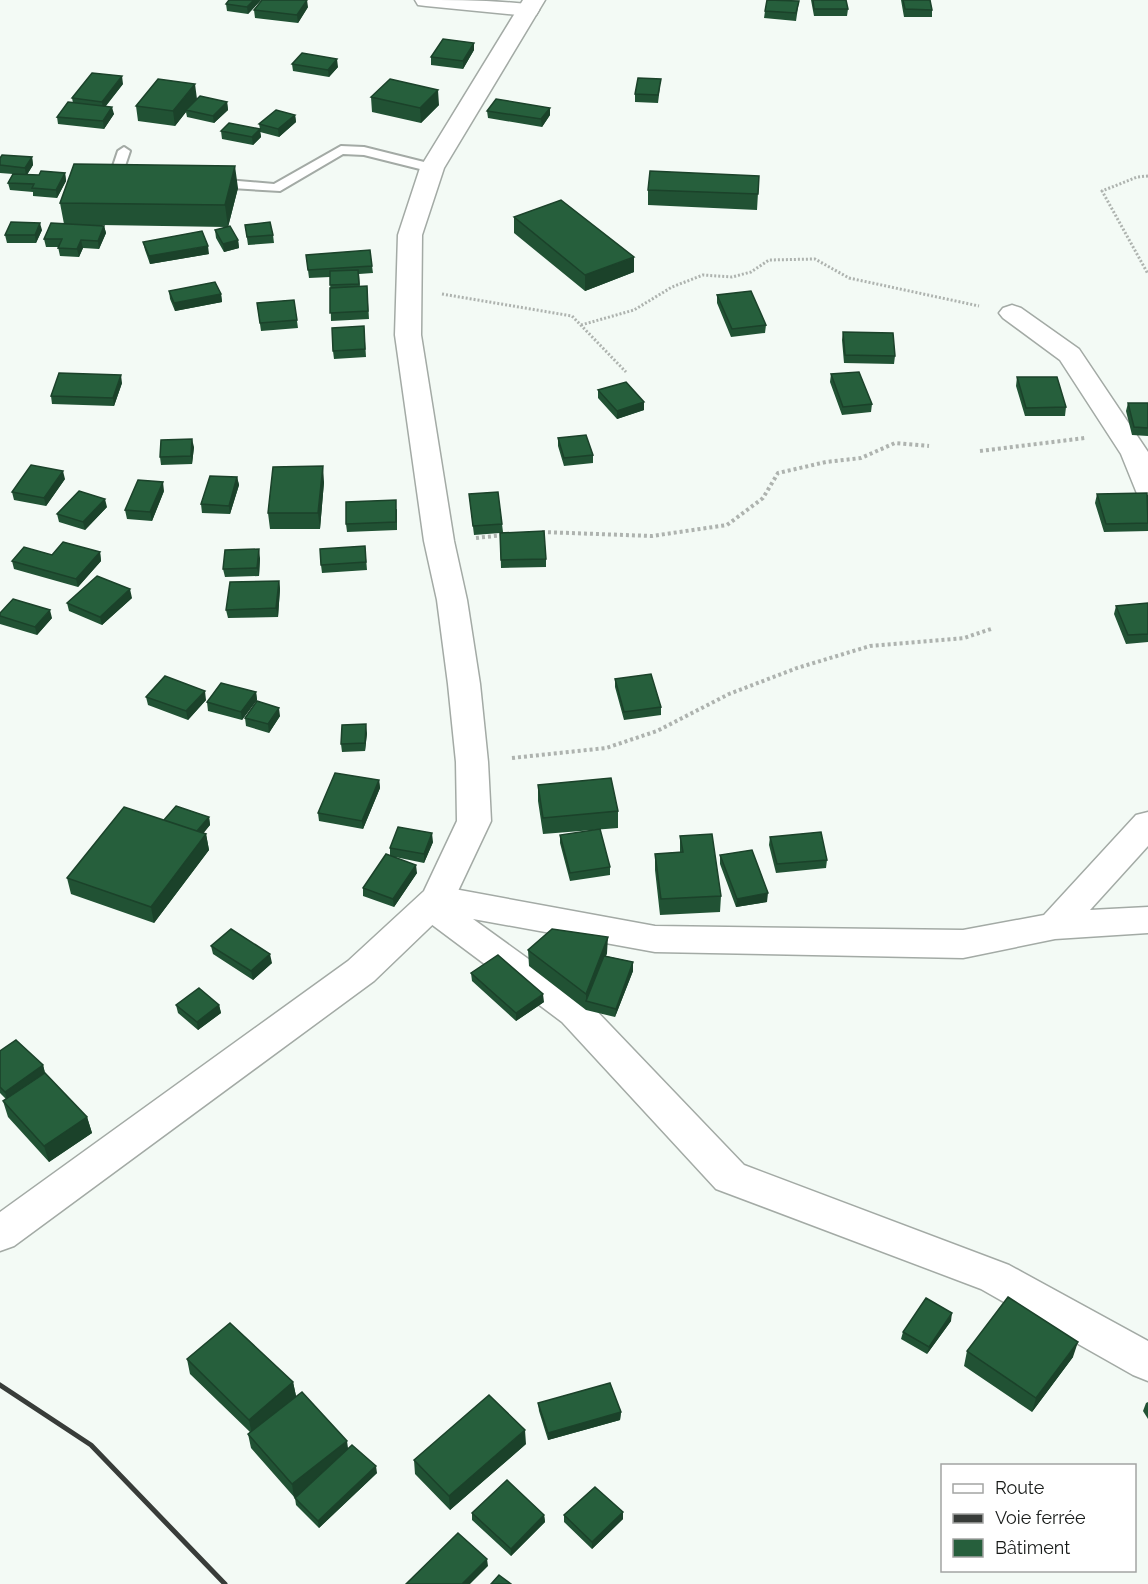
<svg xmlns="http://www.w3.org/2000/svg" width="1148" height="1584" viewBox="0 0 1148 1584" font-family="Raleway,sans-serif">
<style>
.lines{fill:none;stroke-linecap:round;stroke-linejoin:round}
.lane-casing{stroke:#a3aaa5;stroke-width:4}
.street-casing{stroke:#a3aaa5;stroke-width:3}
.secondary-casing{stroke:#a3aaa5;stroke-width:3}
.path-far1{stroke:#aeb3af;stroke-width:3;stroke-dasharray:2 2;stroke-linecap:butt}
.path{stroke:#aeb3af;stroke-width:4;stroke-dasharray:3 3;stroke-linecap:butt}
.lane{fill:#fff;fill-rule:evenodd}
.street{fill:#fff;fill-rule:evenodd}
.secondary{fill:#fff;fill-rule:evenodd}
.rail{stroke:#383c39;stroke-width:5}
.wall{fill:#215234}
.shaded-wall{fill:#1b422a}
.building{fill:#265f3c;stroke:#1b422a;stroke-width:1.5}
</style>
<rect width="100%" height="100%" fill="#f3faf5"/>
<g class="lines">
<g class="lane-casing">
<path id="lane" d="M341,146L364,147L436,165L438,168L432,172L364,155L343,154L280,191L215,187L209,183L215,179L274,184Z
M124,147L130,151L123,172L132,176L126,180L112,178L110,175L118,151Z"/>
</g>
<g class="street-casing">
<path id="street" d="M415,0C455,0 497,0 536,5L539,10L536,15L528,16L426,6L418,5Z
M1012,305L1021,308L1079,349L1148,452V499L1138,496L1121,454L1060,360L1003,318L999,313L1003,308Z
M1148,812V846L1090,910L1148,907V933L1055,939L963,958L655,952L473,919L588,1002L744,1165L1009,1265L1148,1341V1381L1133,1375L981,1289L716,1189L562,1022L419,915L414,906L426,890L438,886L655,926L963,930L1044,915L1136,815Z"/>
</g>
<g class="secondary-casing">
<path id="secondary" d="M523,0H545L444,168L422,235L421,335L454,541L467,600L480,684L488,762L491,821L450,908L374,981L14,1246L0,1251V1212L348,961L424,891L457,821L456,762L448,684L437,600L424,541L395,335L398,235L420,168Z"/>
</g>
<path class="path-far1" d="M1148,176L1137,177L1102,191L1148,274
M442,294L572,316L626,372
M581,325L634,310L672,287L703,275L732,277L751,272L769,260L815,259L849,278L979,306"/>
<path class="path" d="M980,451L1085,438
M542,532L652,536L727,525L763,498L778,473L826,462L861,458L895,443L929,446
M476,538L504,535
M512,758L606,748L657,731L729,694L797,668L870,646L964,638L991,629"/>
<use href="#lane" class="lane"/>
<use href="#street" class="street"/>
<use href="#secondary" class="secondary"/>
<path class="rail" d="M0,1385L91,1445L225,1584"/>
</g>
<path class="wall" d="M261,0L248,14L227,11L226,4Z
M811,0H846L848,9L847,16H814Z
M901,0H930L932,10V17H904Z
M799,1L796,21L764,18L765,11Z
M308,7L298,23L255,18L254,10Z
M474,43V50L463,69L431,65V57Z
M292,64L338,67L329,77L293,71Z
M123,84L106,106L114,114L104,129L58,124L57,117L73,103L72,98Z
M660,87L658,103L635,102V94Z
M371,97L439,105L421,123L372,112Z
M197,99L227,102L228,110L214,123L187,117L186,112L175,126L138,121L136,106Z
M550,108V115L542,127L488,118L487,111Z
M295,115L296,122L279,137L260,132L261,137L253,145L222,139L221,131L260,129L259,124Z
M32,157L33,165L27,175H39L65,173L66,181L57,198L33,196V192L10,190L8,183L13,174L0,173V158Z
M759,176L757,210L648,205V190Z
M238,188L228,227L238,240L239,248L224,252L216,238L215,230L226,227L101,225L104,226L106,233L99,249L83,248L79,257L60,256L58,247H46L44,239L64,224L60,203Z
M514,217L634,272L585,291L514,233Z
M245,225L273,235L274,243L248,245Z
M42,230L36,243H7L5,235Z
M143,242L209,254L150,264L145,250Z
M306,255L372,266L373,273L359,274L360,287L367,286L369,319L331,321L330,277L309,278Z
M169,291L221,294L222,302L175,311L170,299Z
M717,295L766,325L765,333L731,337L717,303Z
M294,300L298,328L261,331L257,303Z
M364,326L366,357L334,359L333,351Z
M843,332L895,356L894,364L844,363L842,340Z
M831,374L872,404L871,412L842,415L830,382Z
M1017,377L1066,407L1065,416H1025L1016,386Z
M122,383L114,406L52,404L51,396Z
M598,390L644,402V410L617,419L598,398Z
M1128,403H1148V436L1132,435L1126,411Z
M558,438L593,455V463L564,466L558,446Z
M194,447L192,464L161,465L160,457Z
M237,477L239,485L230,514L202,513L201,504Z
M65,479L46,506L14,500L12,492Z
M324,482L320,529H270L268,513Z
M164,491L152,521L127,519L125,510Z
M469,494L502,524L503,532L546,559V567L501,568L500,533L474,535Z
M1097,494L1148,495V531L1104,532L1095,503Z
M107,507L85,530L59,522L57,514Z
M397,509V530L347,532L346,524Z
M365,546L367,570L322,573L321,565Z
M100,552L101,561L78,587L14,569L12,561L52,555Z
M260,558L259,576L225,577L223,569Z
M279,581L280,589L278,617L228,618L226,610Z
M132,598L102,625L69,611L67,603Z
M1148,603V642L1126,644L1114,614L1116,606Z
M0,613L52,618L37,635L0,624Z
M615,679L661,707V715L624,720L615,687Z
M256,692L257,700L242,720L208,711L207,702Z
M146,697L206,700L188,720L148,705Z
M280,716L269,733L246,726L245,718Z
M367,733L365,751L342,752L341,744Z
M379,780L380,788L363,829L319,821L318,813Z
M538,785L618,811V828L543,834L538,801Z
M209,817L210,825L203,833L206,834L209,850L154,923L71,894L67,878L164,820Z
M560,835L610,867V875L570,881L560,843Z
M680,836L721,896L720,912L660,915L655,870V854L680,852Z
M770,837L827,860L826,868L776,873L769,845Z
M433,842L424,863L395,857L417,873L394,907L363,896V888L390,856V848Z
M720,855L767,902L736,907L720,864Z
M211,946L272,963L253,980L213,954Z
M528,950L607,953L606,956L633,962V971L615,1017L586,1010L529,966Z
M471,973L544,1002L516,1021L472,981Z
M176,1005H219L221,1013L198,1030L178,1013Z
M0,1051L43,1065L45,1073L39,1077L87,1117L92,1133L49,1162L8,1117L3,1101L6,1099L0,1093Z
M951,1321L927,1354L901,1339L903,1332Z
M967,1351L1073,1357L1032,1412L964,1366Z
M187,1359L293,1382L296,1396L348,1449L377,1473L319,1528L296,1505L295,1498L251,1448L248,1434L250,1432L190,1374Z
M1148,1402V1419L1143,1411L1146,1403Z
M538,1403L621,1412L620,1420L548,1440L539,1411Z
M526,1444L450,1510L415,1474L414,1460Z
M472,1513L544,1515L545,1522L511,1556L472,1520Z
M564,1515L623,1519L592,1549L564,1522Z"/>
<path class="shaded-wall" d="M254,0H261L248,14L247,7Z
M307,0L308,7L298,23L297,15Z
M474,43V50L463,69V61Z
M337,59L338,67L329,77L328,70Z
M122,76L123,84L103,109L102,102Z
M195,84L197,99L186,110V112L175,126L173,111Z
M438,90L439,105L421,123L420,108Z
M227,102L228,110L214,123L213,116Z
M112,107L114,114L104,129L103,121Z
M550,108V115L542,127L541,119Z
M295,115L296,122L279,137L278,129Z
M260,129L261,137L253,145L252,137Z
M32,157L33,165L26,176L25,168Z
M235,166L238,188L228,227L225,205Z
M65,173L66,181L57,198L56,190Z
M40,223L42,230L36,243L35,235Z
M104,226L106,233L99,249L98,241Z
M81,240L83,248L79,257L77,249Z
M238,240L239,248L224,252L223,244Z
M208,246L209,254L150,264L149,256Z
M634,257V272L585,291V275Z
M221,294L222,302L175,311L174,303Z
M121,375L122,383L114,406L113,398Z
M644,402V410L617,419V411Z
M192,439L194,447L192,464L191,456Z
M323,466L324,482L320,529L318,513Z
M63,471L65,479L46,506L44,498Z
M237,477L239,485L230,514L229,506Z
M163,482L164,491L152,521L150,512Z
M105,499L107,507L85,530L83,522Z
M259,549L260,558L259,576L257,568Z
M100,552L101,561L78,587L76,579Z
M279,581L280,589L278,617L276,608Z
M130,589L132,598L102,625L100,617Z
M50,610L52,618L37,635L35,627Z
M205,691L206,700L188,720L186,711Z
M256,692L257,700L242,720L241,712Z
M279,708L280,716L269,733L268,724Z
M366,724L367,733L365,751V743Z
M379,780L380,788L363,829L362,821Z
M209,817L210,825L194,845L192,837Z
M432,833L433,842L424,863V854Z
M206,834L209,850L154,923L151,907Z
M416,865L417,873L394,907L393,899Z
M768,893L767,902L736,907L737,899Z
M608,937L607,953L589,1002L586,1001V994Z
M270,954L272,963L253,980L251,971Z
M633,962V971L615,1017L616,1009Z
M543,994L544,1002L516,1021V1013Z
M219,1005L221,1013L198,1030L197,1022Z
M43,1065L45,1073L7,1100L5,1092Z
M87,1117L92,1133L49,1162L44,1146Z
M952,1313L951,1321L927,1354L929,1347Z
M1078,1342L1073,1357L1032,1412L1036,1398Z
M293,1382L296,1396L252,1435L249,1420Z
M621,1412L620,1420L548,1440V1433Z
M525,1430L526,1444L450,1510L449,1496Z
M347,1441L349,1455L294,1498L292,1484Z
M376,1466L377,1473L319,1528L318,1521Z
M623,1512V1519L592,1549V1542Z
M544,1515L545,1522L511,1556V1549Z
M487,1559L488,1566L470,1584H462Z"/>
<path class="building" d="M229,0H254L247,7L226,4Z
M262,0H307L297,15L254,10Z
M767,0L799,1L796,13L765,11Z
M813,0H846L848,9H814Z
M903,0H930L932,10L905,9Z
M443,39L474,43L463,61L431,57Z
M302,53L337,59L328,70L292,64Z
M92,73L122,76L102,102L72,98Z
M638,78L661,79L658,95L635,94Z
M158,79L195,84L173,111L136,106Z
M390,79L438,90L420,108L371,97Z
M200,96L227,102L213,116L186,110Z
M496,99L550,108L541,119L487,111Z
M68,102L112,107L103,121L57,117Z
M276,110L295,115L278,129L259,124Z
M229,123L260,129L252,137L221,131Z
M2,155L32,157L25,168L0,165V158Z
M74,164L235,166L225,205L60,203Z
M41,171L65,173L56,190L32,188L34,184L8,183L13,174L39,175Z
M650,171L759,176L758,194L648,190Z
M561,200L634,257L585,275L514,217Z
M11,222L40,223L35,235H5Z
M270,222L273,235L247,237L245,225Z
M51,223L104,226L98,241L81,240L77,249L58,248L62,239H44Z
M230,226L238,240L223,244L215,230Z
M202,231L208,246L149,256L143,242Z
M370,250L372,266L308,270L306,255Z
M358,270L359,284L330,285V271Z
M215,282L221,294L174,303L169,291Z
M367,286L368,311L330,313V288Z
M751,291L766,325L732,329L717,295Z
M294,300L297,320L260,323L257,303Z
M364,326L365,349L333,351L332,328Z
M843,332L893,333L895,356L845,355Z
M859,372L872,404L843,407L831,374Z
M59,373L121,375L113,398L51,396Z
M1017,377H1057L1066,407L1026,408Z
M626,382L644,402L617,411L598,390Z
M1128,403H1148V428L1134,427Z
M586,435L593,455L564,458L558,438Z
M192,439L191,456L160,457L161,440Z
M31,465L63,471L44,498L12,492Z
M323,466L318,513H268L273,467Z
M210,476L237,477L229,506L201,504Z
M138,480L163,482L150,512L125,510Z
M79,491L105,499L83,522L57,514Z
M498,492L502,524L473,526L469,494Z
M1147,493L1148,523L1106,524L1097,494Z
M396,500V522L346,524V502Z
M544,531L546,559L501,560L500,533Z
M63,542L100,552L76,579L12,561L24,547L52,555Z
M365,546L366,562L321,565L320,549Z
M259,549L257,568L223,569L225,550Z
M97,576L130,589L100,617L67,603Z
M279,581L276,608L226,610L230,582Z
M13,599L50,610L35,627L0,616V613Z
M1148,603V634L1128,635L1116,606Z
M651,674L661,707L624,712L615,679Z
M165,676L205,691L186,711L146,697Z
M221,683L256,692L241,712L207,702Z
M257,701L279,708L268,724L245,718Z
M366,724L365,743L341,744L342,725Z
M335,773L379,780L362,821L318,813Z
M611,778L618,811L543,818L538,785Z
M176,806L209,817L197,831L164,820Z
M124,807L206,834L151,907L67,878Z
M398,827L432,833L424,854L390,848Z
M600,829L610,867L570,873L560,835Z
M821,832L827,860L777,864L770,837Z
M712,834L721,896L661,899L655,854L683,852L680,836Z
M752,850L768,893L737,899L720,855Z
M386,854L416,865L393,899L363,888Z
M231,929L270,954L251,971L211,946Z
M552,929L608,937L586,994L528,950Z
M498,955L543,994L516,1013L471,973Z
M604,956L633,962L616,1009L586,1001Z
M199,988L219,1005L197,1022L176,1005Z
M16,1040L43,1065L5,1092L0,1087V1051Z
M45,1073L87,1117L44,1146L3,1101Z
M1008,1297L1078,1342L1036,1398L967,1351Z
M926,1298L952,1313L929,1347L903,1332Z
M230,1323L293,1382L249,1420L187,1359Z
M610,1383L621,1412L548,1433L538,1403Z
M302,1392L347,1441L292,1484L248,1434Z
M489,1395L525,1430L449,1496L414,1460Z
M352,1445L376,1466L318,1521L295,1498Z
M507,1480L544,1515L511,1549L472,1513Z
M595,1487L623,1512L592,1542L564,1515Z
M458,1533L487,1559L462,1584H406Z
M499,1575L511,1584H491Z"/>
<rect x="941" y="1464" width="195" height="108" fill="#ffffff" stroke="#a3a4a3" stroke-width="1.5"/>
<rect x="953" y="1484" width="30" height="9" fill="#ffffff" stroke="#a3a4a3" stroke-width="1.5"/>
<text x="995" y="1494" font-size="18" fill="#181b19">Route</text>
<rect x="953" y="1514" width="30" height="9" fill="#383c39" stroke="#a3a4a3" stroke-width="1.5"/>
<text x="995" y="1524" font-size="18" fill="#181b19">Voie ferrée</text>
<rect x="953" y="1539" width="30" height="18" fill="#265f3c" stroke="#a3a4a3" stroke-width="1.5"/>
<text x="995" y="1554" font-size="18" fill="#181b19">Bâtiment</text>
</svg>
